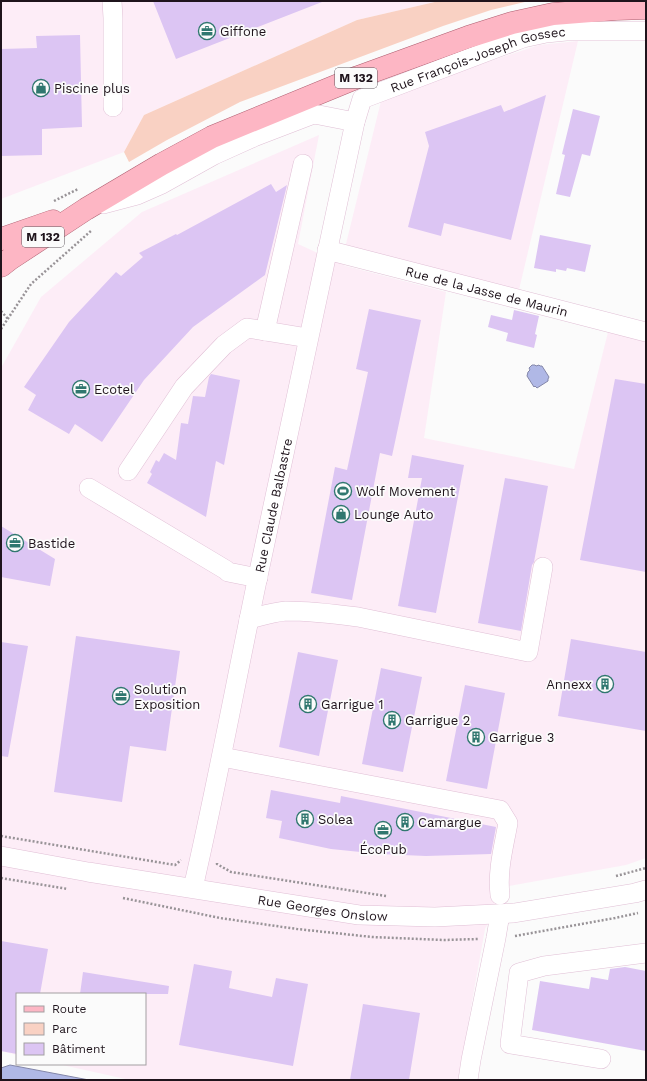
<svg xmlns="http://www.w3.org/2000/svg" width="647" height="1081" viewBox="0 0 647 1081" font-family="'Work Sans',sans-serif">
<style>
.built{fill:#fdedf7}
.green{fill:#f9d1c3}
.water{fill:#b0b8e6;stroke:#8487a9}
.building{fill:#dcc5f3}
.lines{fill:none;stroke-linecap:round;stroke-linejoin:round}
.minor-casing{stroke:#e0bfd5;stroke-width:20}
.major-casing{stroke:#ae5e70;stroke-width:23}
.path{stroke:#989397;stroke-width:2.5;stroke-dasharray:2 2;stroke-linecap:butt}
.minor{stroke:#fff;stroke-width:19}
.major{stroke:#fdb6c4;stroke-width:22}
.labels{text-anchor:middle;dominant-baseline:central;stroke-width:3.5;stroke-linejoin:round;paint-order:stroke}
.shield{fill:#fbfbfb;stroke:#61595f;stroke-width:1}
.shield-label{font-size:12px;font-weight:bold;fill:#1f141c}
.poi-label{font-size:13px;fill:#1f141c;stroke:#fbfbfb;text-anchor:start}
.street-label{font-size:13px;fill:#1f141c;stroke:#fbfbfb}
</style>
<rect width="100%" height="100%" fill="#fbfbfb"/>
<path class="built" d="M1,1H439L357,20L144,115L124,152L1,199Z
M578,41L518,294L345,248L382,97L539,45Z
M319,135L298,244L346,266L446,292L424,438L574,469L608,332L646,340V858L626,865L509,886L485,929L458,1080H130L58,1064H145V994H17V1055L1,1051V368L41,297L142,212Z"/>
<path class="green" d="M439,1H529L491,10L443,26L240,102L167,140L129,162L124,152L144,115L357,20Z"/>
<path class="water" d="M532,365H535L536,366L539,365L540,366H542L549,377L548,379V381L537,388L535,386L534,387L527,376L528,372L530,370L529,368Z
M10,1065L89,1080H1V1068Z"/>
<path class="building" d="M153,1H322V2L176,59Z
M80,35L82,127L42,129V155L1,156V49L37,48L36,36Z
M546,95L511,240L444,223L441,236L408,227L429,146L425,132L501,105L504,112Z
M573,109L600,116L590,156L582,154L570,197L556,194L565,155L562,154Z
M271,184L276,192L287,185L265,275L193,327L144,380L102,442L75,424L69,434L28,410L36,395L24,387L69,322L116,272L121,276L143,257L139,253L176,234L177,235Z
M540,235L591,245L585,272L567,268L566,271L556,269V272L534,268Z
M369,309L421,320L392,456L380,453L352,600L311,593L335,467L347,470L368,372L356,369Z
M514,310L539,316L535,334L537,335L534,348L506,341L508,333L488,327L491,315L512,320Z
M211,374L240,380L224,465L216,461L206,517L147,483L152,474L150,472L156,460L159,462L164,453L176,460L181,423L188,424L193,396L205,397L209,377Z
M615,379L646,384V572L580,560Z
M412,455L464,465L436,613L398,606L422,478H408Z
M505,478L548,486L534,562L532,565L521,631L478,623Z
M1,526L55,559L50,586L1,577Z
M76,636L180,651L166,751L130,746L122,802L54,792Z
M571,639L646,652V731L558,716Z
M1,642L28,646L8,757L1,756Z
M298,652L338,660L319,756L279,747Z
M381,668L422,677L403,772L362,764Z
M465,685L505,693L487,789L446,781Z
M271,790L340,803L341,796L496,827L491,854L426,856L380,854L331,849L279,838L282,821L266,818Z
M1,941L48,949L40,994H17V1054L1,1051Z
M194,964L232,971L229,988L272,997L276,978L308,984L293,1066L179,1045Z
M625,967L646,971V1051L532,1030L540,981L589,989L591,977L608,980L610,969Z
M83,972L169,986L168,994H80Z
M363,1004L420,1013L409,1080H350Z"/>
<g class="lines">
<g class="minor-casing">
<g id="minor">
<path d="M112,1L113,18V107"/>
<path d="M103,204L137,195L162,184L214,155L254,137L314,114L355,122"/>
<path id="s1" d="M327,250L646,332"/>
<path d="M265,331L303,164"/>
<path d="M128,471L184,387L224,345L247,328L308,338"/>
<path d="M89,488L226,570L228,572L258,578"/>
<path d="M249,619C261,616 274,612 286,611C310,611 335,614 358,617L528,652L543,567"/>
<path d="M222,757L500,810L508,823C504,846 497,870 500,895"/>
<path id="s2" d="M1,856L88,872L359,915L435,917L514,913L635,893L646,890"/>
<path id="s3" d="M193,888C217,785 236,680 258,576C290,425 323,273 355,122L362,99L523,38L546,33L566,31H646"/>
<path d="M601,1059L510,1044L519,973L544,966L646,953"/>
<path d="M468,1080L471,1060L496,938L500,914"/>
</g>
</g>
<g class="major-casing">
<path id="major" d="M1,239L53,221
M1,266L10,259L86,209L162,164L212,137L358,77L468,37L512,23L553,14L616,9L646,8"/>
</g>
<path class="path" d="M54,201L78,189
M1,311L8,319
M1,329L31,284L92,230
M1,836L175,865L181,860
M217,863V864L231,872L386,896
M616,876L646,868
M1,878L68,889
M123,898L220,918L297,929L372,937L444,940L478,939
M515,936L615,918L638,913"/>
<use href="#minor" class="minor"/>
<use href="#major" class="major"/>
</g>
<defs>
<g id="office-ring" transform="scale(0.9)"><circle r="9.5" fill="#fbfbfb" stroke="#30776f" stroke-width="1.5"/><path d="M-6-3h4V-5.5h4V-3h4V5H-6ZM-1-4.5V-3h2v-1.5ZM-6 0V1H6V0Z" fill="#30776f"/></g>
<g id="shop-ring" transform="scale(0.9)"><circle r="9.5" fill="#fbfbfb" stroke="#30776f" stroke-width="1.5"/><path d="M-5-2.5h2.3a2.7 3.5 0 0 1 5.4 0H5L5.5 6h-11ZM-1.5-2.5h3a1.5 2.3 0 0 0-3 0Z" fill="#30776f"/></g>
<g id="stadium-ring" transform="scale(0.9)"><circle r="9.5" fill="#fbfbfb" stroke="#30776f" stroke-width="1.5"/><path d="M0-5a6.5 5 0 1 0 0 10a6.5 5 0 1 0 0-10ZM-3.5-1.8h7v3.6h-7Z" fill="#30776f"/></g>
<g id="building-ring" transform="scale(0.9)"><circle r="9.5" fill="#fbfbfb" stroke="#30776f" stroke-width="1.5"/><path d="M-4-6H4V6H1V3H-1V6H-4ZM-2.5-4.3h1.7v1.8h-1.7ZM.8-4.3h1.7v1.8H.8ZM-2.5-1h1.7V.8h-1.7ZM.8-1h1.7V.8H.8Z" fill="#30776f"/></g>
</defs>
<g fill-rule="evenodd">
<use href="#office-ring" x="207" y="31"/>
<use href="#shop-ring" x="41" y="88"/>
<use href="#office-ring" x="81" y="389"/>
<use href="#stadium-ring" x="343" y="491"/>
<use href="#shop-ring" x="341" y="514"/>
<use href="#office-ring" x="15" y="543"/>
<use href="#building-ring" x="605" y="684"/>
<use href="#office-ring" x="121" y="696"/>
<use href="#building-ring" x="308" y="704"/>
<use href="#building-ring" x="392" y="720"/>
<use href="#building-ring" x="476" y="737"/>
<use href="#building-ring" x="305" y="819"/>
<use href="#building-ring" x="405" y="822"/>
<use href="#office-ring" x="383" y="830"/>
</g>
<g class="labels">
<g class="shield">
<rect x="335" y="68" width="42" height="20" rx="3"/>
<rect x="22" y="227" width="42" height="20" rx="3"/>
</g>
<g class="shield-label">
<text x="356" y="78">M 132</text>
<text x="43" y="237">M 132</text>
</g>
<g class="poi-label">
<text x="220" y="31">Giffone</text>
<text x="54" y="88">Piscine plus</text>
<text x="94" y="389">Ecotel</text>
<text x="356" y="491">Wolf Movement</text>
<text x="354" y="514">Lounge Auto</text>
<text x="28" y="543">Bastide</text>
<text x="592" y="684" text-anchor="end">Annexx</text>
<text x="134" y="689">Solution<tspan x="134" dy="15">Exposition</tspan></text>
<text x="321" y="704">Garrigue 1</text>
<text x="405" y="720">Garrigue 2</text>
<text x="489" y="737">Garrigue 3</text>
<text x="318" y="819">Solea</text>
<text x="418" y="822">Camargue</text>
<text x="383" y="849" text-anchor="middle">ÉcoPub</text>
</g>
<g class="street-label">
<text stroke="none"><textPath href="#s3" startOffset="930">Rue François-Joseph Gossec</textPath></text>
<text stroke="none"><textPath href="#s1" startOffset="165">Rue de la Jasse de Maurin</textPath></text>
<text stroke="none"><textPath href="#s3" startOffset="391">Rue Claude Balbastre</textPath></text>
<text stroke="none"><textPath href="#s2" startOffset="326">Rue Georges Onslow</textPath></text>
</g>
</g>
<rect width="647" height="1081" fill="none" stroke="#1f141c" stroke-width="4"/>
<rect x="16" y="993" width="130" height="72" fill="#fbfbfb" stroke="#a39fa2"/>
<rect x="24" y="1006" width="20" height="6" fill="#fdb6c4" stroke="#a39fa2"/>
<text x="52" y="1013" font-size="12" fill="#1f141c">Route</text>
<rect x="24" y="1023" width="20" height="12" fill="#f9d1c3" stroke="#a39fa2"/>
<text x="52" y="1033" font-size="12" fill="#1f141c">Parc</text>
<rect x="24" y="1043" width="20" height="12" fill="#dcc5f3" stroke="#a39fa2"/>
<text x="52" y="1053" font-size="12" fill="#1f141c">Bâtiment</text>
</svg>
